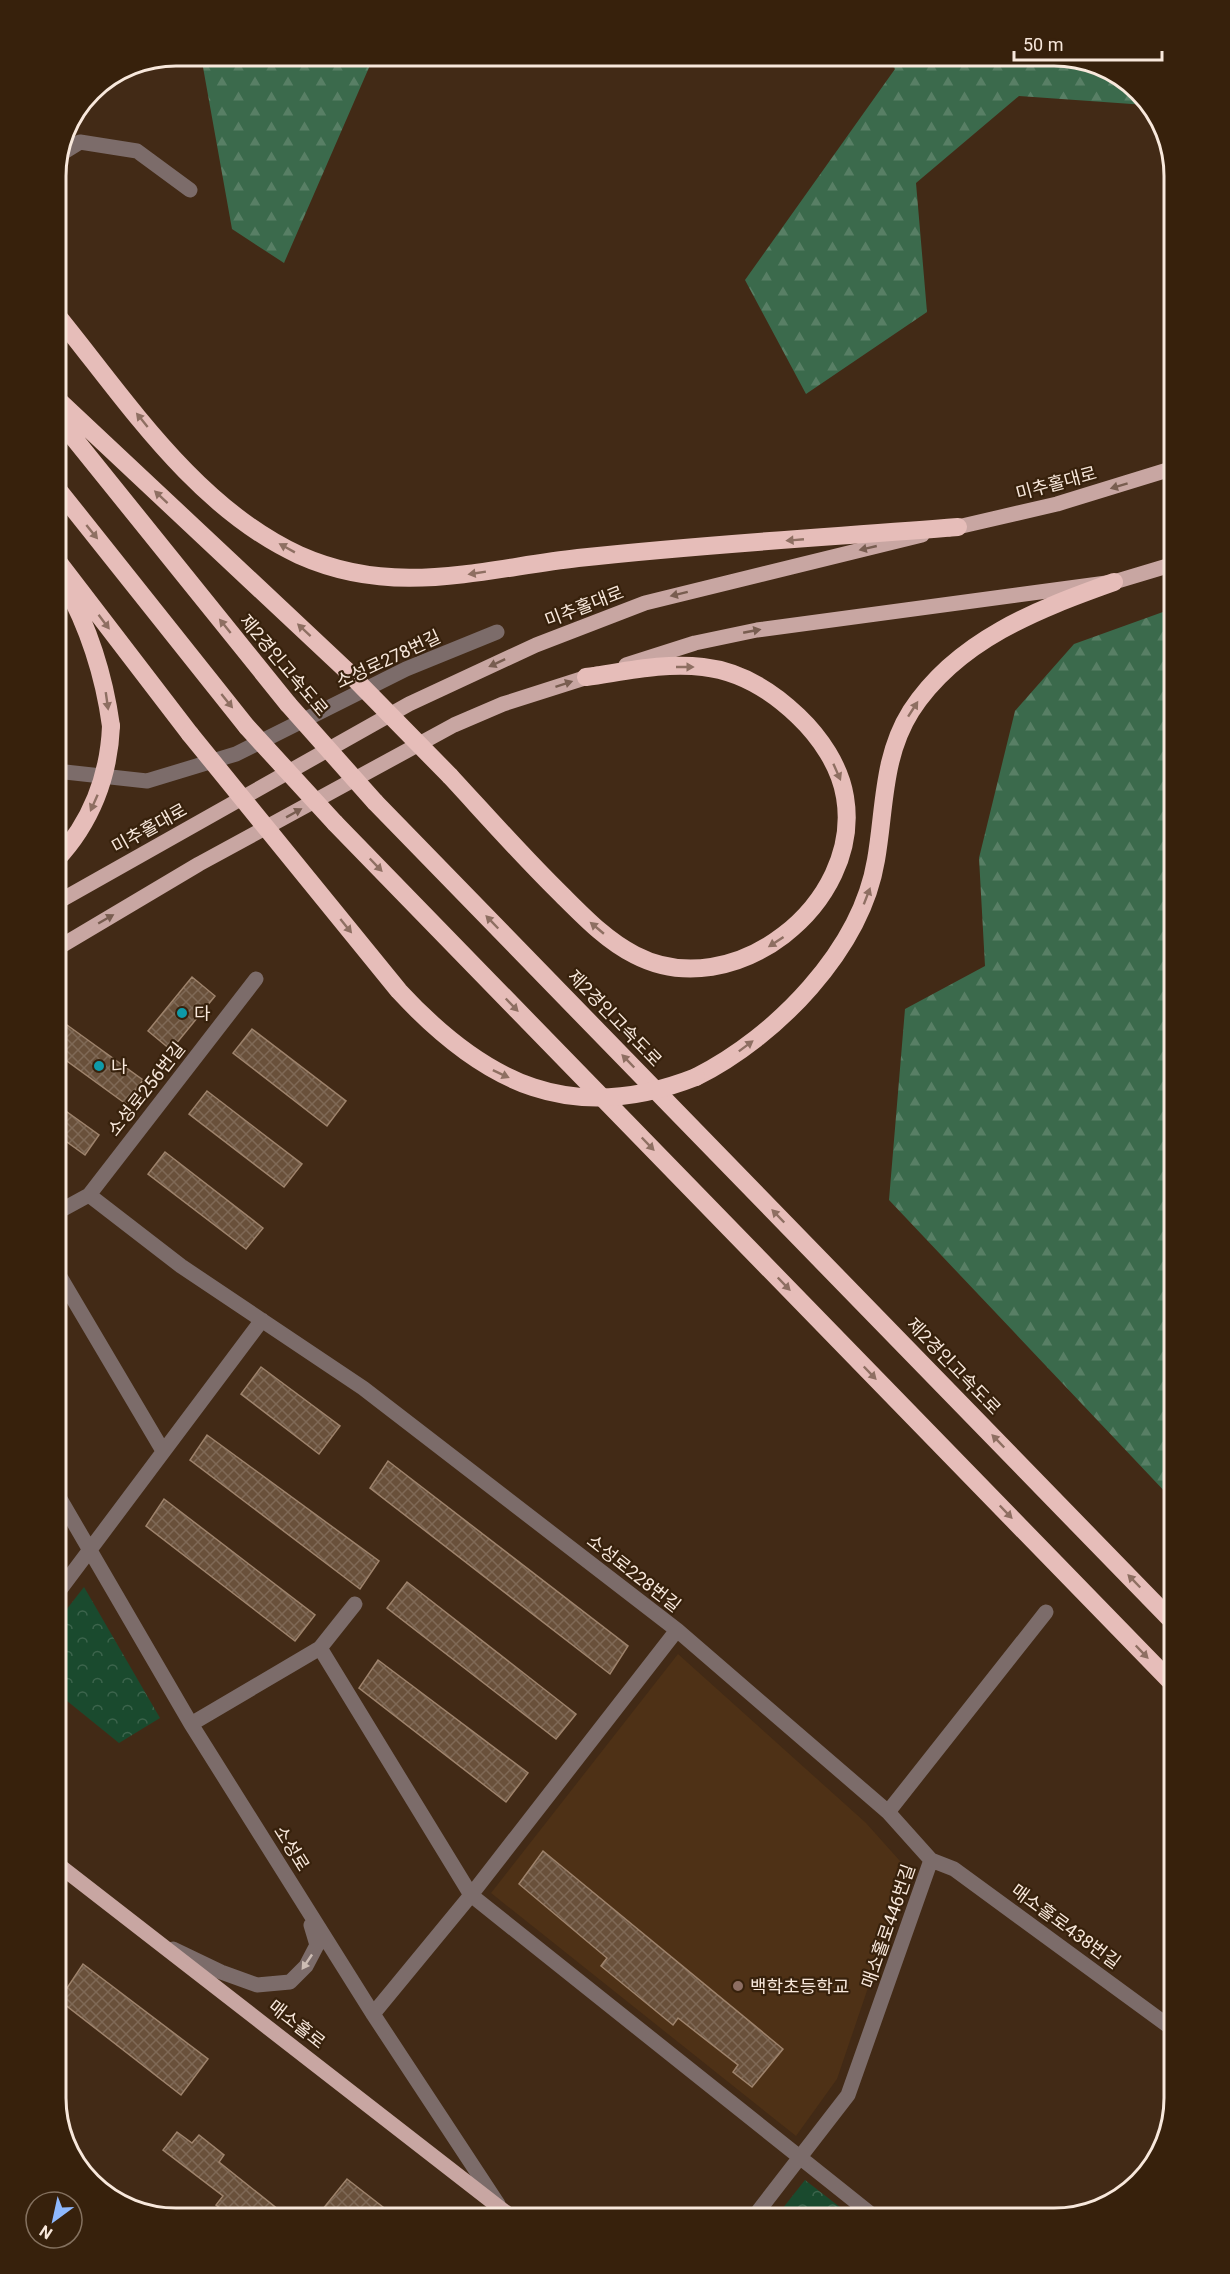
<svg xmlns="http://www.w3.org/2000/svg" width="1230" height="2274" viewBox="0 0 1230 2274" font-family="Roboto,'Noto Sans KR',sans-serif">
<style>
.built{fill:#4e3116}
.forest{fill:url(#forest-firs)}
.park{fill:url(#park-crowns)}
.building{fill:url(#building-cross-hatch);stroke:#9e836c;stroke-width:1.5}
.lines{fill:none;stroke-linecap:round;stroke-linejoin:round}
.minor{stroke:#7c6c6a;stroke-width:15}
.major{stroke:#c8a6a2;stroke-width:15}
.highway{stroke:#e6bdb9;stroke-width:18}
.highway-bridge{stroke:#e6bdb9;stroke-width:18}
.oneway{fill:#8e6f62}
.oneway2{fill:#785d50}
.oneway3{fill:#cdbdb4}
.culture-dot{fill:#0f9aa8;stroke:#37210c;stroke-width:2}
.education-dot{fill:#8d6e63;stroke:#37210c;stroke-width:2}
.labels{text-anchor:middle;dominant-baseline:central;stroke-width:4.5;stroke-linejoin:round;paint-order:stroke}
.street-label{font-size:18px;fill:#f8e8dc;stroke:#37210c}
.poi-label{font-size:18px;fill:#f8e8dc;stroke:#37210c;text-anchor:start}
.rim{fill:none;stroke:#f8e8dc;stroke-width:3}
</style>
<defs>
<pattern id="forest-firs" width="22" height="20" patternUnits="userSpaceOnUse" patternTransform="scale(1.5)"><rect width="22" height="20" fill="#3b6a4c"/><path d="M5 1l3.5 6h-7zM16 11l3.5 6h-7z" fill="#587f65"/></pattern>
<pattern id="park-crowns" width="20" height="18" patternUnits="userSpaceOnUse" patternTransform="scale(1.5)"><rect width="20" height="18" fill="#1a4a2e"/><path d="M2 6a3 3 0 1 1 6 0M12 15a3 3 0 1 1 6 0" fill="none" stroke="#3c644c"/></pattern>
<pattern id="building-cross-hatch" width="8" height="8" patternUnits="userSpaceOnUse" patternTransform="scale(1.5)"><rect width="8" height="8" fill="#69503a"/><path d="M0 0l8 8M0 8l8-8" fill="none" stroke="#7f6956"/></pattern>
</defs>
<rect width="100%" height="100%" fill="#422a16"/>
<path class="built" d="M678,1654L866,1823L908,1870L837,2079L796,2136L491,1893Z"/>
<path class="forest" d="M201,56H374L284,263L232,229Z
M884,56H1062L1127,80L1146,105L1019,96L916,183L927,312L806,394L745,280L895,69Z
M1174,608V1499L1169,1496L889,1200L905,1009L985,966L979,858L1015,711L1074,644Z"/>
<path class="park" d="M84,1587L160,1718L119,1743L56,1692V1623Z
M805,2180L854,2218H775Z"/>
<path class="building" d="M192,977L215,996L171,1050L148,1031Z
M67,1025L143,1080L126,1104L56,1053V1040Z
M252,1029L346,1101L327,1126L233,1053Z
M207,1091L302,1164L284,1187L189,1114Z
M56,1104L99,1135L85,1155L56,1134Z
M165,1152L263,1228L246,1249L148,1174Z
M261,1367L340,1426L319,1454L241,1394Z
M207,1435L379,1561L360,1589L190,1460Z
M388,1461L628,1646L610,1674L370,1488Z
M164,1499L315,1615L295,1641L146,1526Z
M407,1582L576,1714L556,1739L387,1608Z
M378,1660L528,1773L506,1802L359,1688Z
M543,1851L783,2049L752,2087L733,2072L738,2065L678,2018L673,2025L601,1966L607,1958L519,1884Z
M83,1964L208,2059L181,2095L59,2000Z
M177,2132L192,2143L199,2135L224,2155L219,2162L289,2218H233L216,2205L223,2196L163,2150Z
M347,2179L397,2218H333L322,2210Z"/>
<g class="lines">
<path class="minor" d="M59,155L80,142L137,151L190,190
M56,771L147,781L236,754L406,669L497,632
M89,1195L181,1266L363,1388L677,1630L888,1812L931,1860L848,2095L753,2218
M56,1213L89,1195L256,979
M56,1270L163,1451
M56,1492L191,1724L373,2014L498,2204
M56,1595L262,1320
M320,1648L471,1895L876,2218
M191,1724L320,1648L355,1604
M888,1812L1046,1612
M931,1860L954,1869L1174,2030
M173,1949L221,1972L257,1985L290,1982L306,1966L317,1945L311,1925
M373,2014L471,1895L677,1630"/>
<path class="major" d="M949,529L1057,504L1174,468
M626,665L695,643L757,630L1114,582L1174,564
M56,903L409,704L536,645L645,603L922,535
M56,949L199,864L454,725L503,704L597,674
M56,1863L513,2218"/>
<path class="highway" d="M56,314C126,400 195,507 299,555C395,598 481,569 578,558C704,544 832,537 958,527
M56,398L346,670
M56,416L288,704
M56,487L247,727
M56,559L190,734
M64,583C89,628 104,675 111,726
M450,776C487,816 523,857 562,895C584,917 607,941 635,955C733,1006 863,904 845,797C840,766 820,737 798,716C772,691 739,671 703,667C664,662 623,672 586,677
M375,802L1174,1623
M335,823L1174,1685
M696,1077C776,1037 861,950 876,860C885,809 882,757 911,711C957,640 1038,609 1114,582"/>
<path class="highway-bridge" d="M346,670L450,776
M288,704L375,802
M247,727L335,823
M190,734L399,991C485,1084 572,1126 696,1077
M56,860C91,823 109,776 111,726"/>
</g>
<defs><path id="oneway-solid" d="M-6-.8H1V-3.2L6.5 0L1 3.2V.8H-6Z" transform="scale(1.5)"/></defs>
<g class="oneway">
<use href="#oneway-solid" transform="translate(142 420) rotate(-129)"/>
<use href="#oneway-solid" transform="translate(161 497) rotate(-137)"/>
<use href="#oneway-solid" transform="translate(92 532) rotate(51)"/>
<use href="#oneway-solid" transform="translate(795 540) rotate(175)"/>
<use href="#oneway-solid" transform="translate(287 548) rotate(-151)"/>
<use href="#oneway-solid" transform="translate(477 573) rotate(171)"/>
<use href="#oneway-solid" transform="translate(104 622) rotate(53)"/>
<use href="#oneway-solid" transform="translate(225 626) rotate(-129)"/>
<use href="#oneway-solid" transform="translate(304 630) rotate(-137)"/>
<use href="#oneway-solid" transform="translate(685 667)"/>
<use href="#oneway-solid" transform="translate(107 701) rotate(82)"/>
<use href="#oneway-solid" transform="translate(227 701) rotate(51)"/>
<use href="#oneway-solid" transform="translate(913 709) rotate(-57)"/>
<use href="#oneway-solid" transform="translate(837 772) rotate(66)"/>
<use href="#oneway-solid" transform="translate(94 803) rotate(114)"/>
<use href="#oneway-solid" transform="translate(376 865) rotate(46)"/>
<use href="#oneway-solid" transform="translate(867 896) rotate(-69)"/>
<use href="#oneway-solid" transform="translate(492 922) rotate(-134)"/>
<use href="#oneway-solid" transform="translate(346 926) rotate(51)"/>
<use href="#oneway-solid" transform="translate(597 928) rotate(-140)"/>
<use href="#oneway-solid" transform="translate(776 942) rotate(147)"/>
<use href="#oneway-solid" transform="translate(512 1005) rotate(46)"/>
<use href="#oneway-solid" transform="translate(746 1046) rotate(-37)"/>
<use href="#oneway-solid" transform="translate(628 1061) rotate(-134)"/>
<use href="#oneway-solid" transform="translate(501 1074) rotate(25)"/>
<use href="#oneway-solid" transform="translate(648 1144) rotate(46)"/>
<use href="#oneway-solid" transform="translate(778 1216) rotate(-134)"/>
<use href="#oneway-solid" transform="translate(784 1284) rotate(46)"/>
<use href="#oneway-solid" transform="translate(870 1373) rotate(46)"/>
<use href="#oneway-solid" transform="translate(998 1441) rotate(-134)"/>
<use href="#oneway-solid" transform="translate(1006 1512) rotate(46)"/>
<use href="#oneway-solid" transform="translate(1134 1581) rotate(-134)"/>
<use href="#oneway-solid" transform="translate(1142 1652) rotate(46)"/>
</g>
<g class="oneway2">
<use href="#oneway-solid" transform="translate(1119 486) rotate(163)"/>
<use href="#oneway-solid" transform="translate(868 548) rotate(167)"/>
<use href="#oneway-solid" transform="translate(679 594) rotate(166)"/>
<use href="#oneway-solid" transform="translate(752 631) rotate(-11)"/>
<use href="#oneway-solid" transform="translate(497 663) rotate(155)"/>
<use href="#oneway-solid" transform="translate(564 684) rotate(-18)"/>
<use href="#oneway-solid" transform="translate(294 813) rotate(-29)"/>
<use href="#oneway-solid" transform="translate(106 919) rotate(-30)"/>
</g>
<use class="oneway3" href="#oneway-solid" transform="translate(307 1962) rotate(124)"/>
<g class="culture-dot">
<circle cx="182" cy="1013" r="6"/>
<circle cx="99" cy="1066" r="6"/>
</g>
<circle class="education-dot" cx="738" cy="1986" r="6"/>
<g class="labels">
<g class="street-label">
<text transform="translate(1056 483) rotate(-15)">미추홀대로</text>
<text transform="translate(584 606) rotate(-21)">미추홀대로</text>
<text transform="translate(388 659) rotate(-25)">소성로278번길</text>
<text transform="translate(284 665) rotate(50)">제2경인고속도로</text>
<text transform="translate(149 828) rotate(-29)">미추홀대로</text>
<text transform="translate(615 1018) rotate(46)">제2경인고속도로</text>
<text transform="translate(146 1089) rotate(-52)">소성로256번길</text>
<text transform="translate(954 1366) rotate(46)">제2경인고속도로</text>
<text transform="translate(634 1573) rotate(38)">소성로228번길</text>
<text transform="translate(292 1848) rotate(58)">소성로</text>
<text transform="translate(888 1926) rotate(-71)">매소홀로446번길</text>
<text transform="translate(1066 1926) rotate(36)">매소홀로438번길</text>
<text transform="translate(297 2024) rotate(38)">매소홀로</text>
</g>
<g class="poi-label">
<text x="194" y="1013">다</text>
<text x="111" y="1066">나</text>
<text x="750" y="1986">백학초등학교</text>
</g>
</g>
<path d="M0 0H1230V2274H0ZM176 66H1054A110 110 0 0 1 1164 176V2098A110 110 0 0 1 1054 2208H176A110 110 0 0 1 66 2098V176A110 110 0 0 1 176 66Z" fill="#37210c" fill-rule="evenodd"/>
<path class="rim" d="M176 66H1054A110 110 0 0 1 1164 176V2098A110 110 0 0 1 1054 2208H176A110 110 0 0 1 66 2098V176A110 110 0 0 1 176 66Z"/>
<g transform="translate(54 2220) rotate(213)"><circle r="28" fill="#37210c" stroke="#84715f" stroke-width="1.5"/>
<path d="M0-4.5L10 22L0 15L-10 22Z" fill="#8eb8fd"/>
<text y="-9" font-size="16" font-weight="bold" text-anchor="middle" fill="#f8e8dc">N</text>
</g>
<path d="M1014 51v9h148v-9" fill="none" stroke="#f8e8dc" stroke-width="3"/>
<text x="1023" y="51" font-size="18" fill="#f8e8dc" stroke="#37210c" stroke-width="4.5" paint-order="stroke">50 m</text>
</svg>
